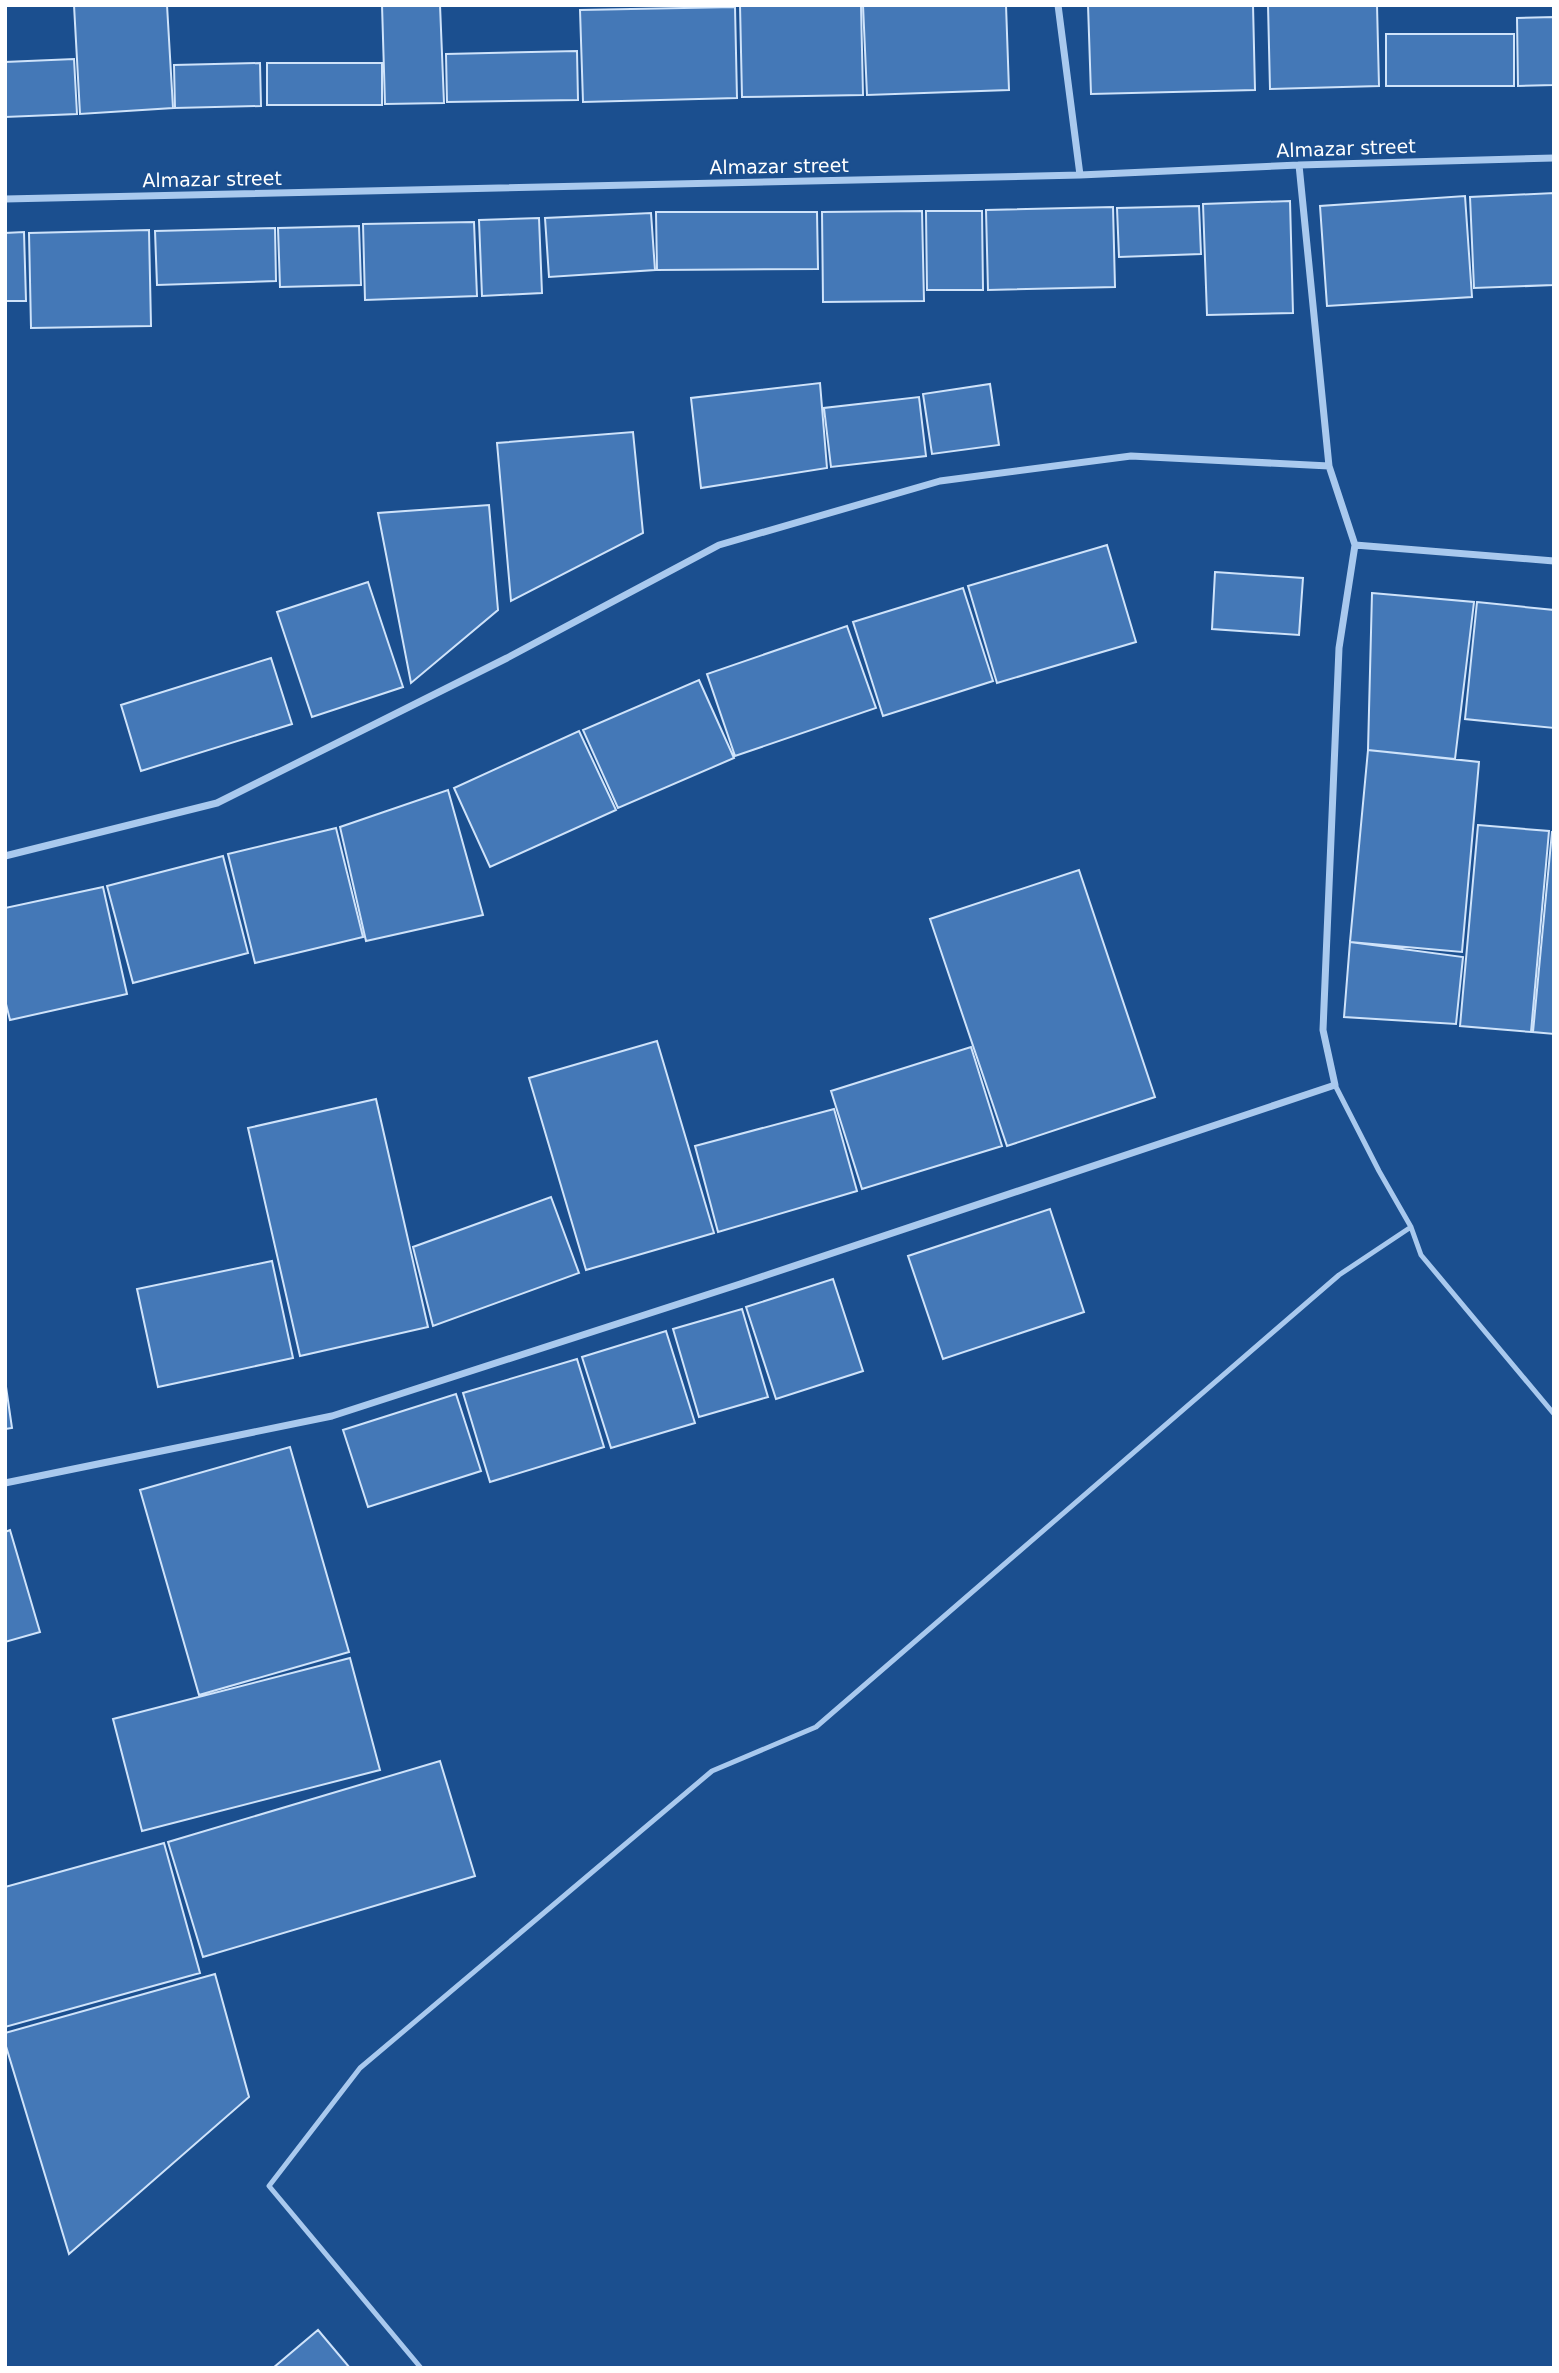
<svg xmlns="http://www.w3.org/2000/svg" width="1559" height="2373" viewBox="0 0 1559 2373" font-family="'DejaVu Sans',sans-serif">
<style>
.building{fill:#4478b7;stroke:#cfe3fa;stroke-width:2}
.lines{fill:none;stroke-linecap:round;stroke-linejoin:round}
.service{stroke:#a9c9ee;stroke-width:5}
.minor{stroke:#a9c9ee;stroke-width:7}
.labels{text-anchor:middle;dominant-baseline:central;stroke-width:5;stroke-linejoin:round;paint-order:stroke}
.street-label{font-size:19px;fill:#fff;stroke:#1b4f8f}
</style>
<rect width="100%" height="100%" fill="#1b4f8f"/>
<path class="building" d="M74,5H167L173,108L80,114Z
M382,5H440L444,103L385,104Z
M740,5H861L863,95L742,97Z
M863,5H1006L1009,90L867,95Z
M1088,5H1253L1255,90L1091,94Z
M1268,5H1377L1379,86L1270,89Z
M735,7L737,98L583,102L580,10Z
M1554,17V85L1518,86L1517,18Z
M1386,34H1514V86H1386Z
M577,51L578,100L447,102L446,54Z
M74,59L77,114L5,117V62Z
M260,63L261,106L175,108L174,65Z
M267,63H382V105H267Z
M1554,193V285L1474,288L1470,197Z
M1465,196L1472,297L1327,306L1320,206Z
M1290,201L1293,313L1207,315L1203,204Z
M1199,206L1201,254L1119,257L1117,208Z
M1113,207L1115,287L988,290L986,210Z
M922,211L924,301L823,302L822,212Z
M926,211H982L983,290H927Z
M656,212H817L818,269L657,270Z
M651,213L655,270L549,277L545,218Z
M539,218L542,293L482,296L479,220Z
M474,222L477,296L365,300L363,224Z
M359,226L361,285L280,287L278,228Z
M275,228L276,281L157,285L155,231Z
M149,230L151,326L31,328L29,233Z
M24,232L26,301H5V233Z
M820,383L827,468L701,488L691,398Z
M990,384L999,445L932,454L923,394Z
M919,397L926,456L831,467L824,408Z
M633,432L643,533L511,601L497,443Z
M489,505L498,610L411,683L378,513Z
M1107,545L1136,642L997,683L968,586Z
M1215,572L1303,578L1299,635L1212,629Z
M368,582L403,687L312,717L277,612Z
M963,588L993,681L883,716L853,622Z
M1372,593L1474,602L1455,759L1368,750Z
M1477,602L1554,610V728L1465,719Z
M847,626L876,708L735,756L707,674Z
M271,658L292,724L141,771L121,705Z
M699,680L734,758L618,808L583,730Z
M579,731L616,810L490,867L454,788Z
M1368,750L1479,762L1462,952L1350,942Z
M448,790L483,915L366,941L340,827Z
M1478,825L1549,831L1531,1032L1460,1026Z
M336,828L363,937L255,963L228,854Z
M1552,832H1554V1034L1533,1032Z
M223,856L248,953L133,983L107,886Z
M1079,870L1155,1097L1007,1146L930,919Z
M103,887L127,994L10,1020L5,1000V908Z
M1350,942L1463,957L1456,1024L1344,1017Z
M657,1041L714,1233L586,1270L529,1078Z
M971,1047L1002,1146L862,1189L831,1091Z
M376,1099L428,1327L300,1356L248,1128Z
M834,1109L857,1191L718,1232L695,1146Z
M551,1197L579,1273L433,1326L413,1247Z
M1050,1209L1084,1312L943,1359L908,1256Z
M272,1261L293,1358L158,1387L137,1289Z
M833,1279L863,1371L776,1399L746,1307Z
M742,1309L768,1397L699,1417L673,1329Z
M666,1331L695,1423L611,1448L582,1357Z
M577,1359L604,1447L490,1482L463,1393Z
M5,1380L12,1428L5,1429Z
M456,1394L481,1471L368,1507L343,1430Z
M290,1447L349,1652L199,1695L140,1490Z
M10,1530L40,1632L5,1642V1532Z
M350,1658L380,1770L142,1831L113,1719Z
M440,1761L475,1876L203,1957L168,1842Z
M164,1843L200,1973L5,2027V1887Z
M215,1974L249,2097L69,2254L5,2043V2033Z
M318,2330L350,2368H273Z"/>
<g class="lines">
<path class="service" d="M1335,1085L1379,1171L1411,1227
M421,2368L269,2186L360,2068L712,1771L816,1727L1339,1275L1411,1227L1421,1255L1554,1414"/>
<path class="minor" d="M1058,5L1080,175
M5,199L1080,175L1299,165L1554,158
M1355,545L1554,561
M5,856L217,803L507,658L719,545L940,481L1131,456L1329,466
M5,1483L332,1416L740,1284L1335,1085L1323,1030L1339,648L1355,545L1329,466L1299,165"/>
</g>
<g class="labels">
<g class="street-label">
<text transform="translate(1346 148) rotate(-2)">Almazar street</text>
<text transform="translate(779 166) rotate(-1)">Almazar street</text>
<text transform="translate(212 179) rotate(-1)">Almazar street</text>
</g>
</g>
<rect width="1559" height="2373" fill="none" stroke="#ffffff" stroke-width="14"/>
</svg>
